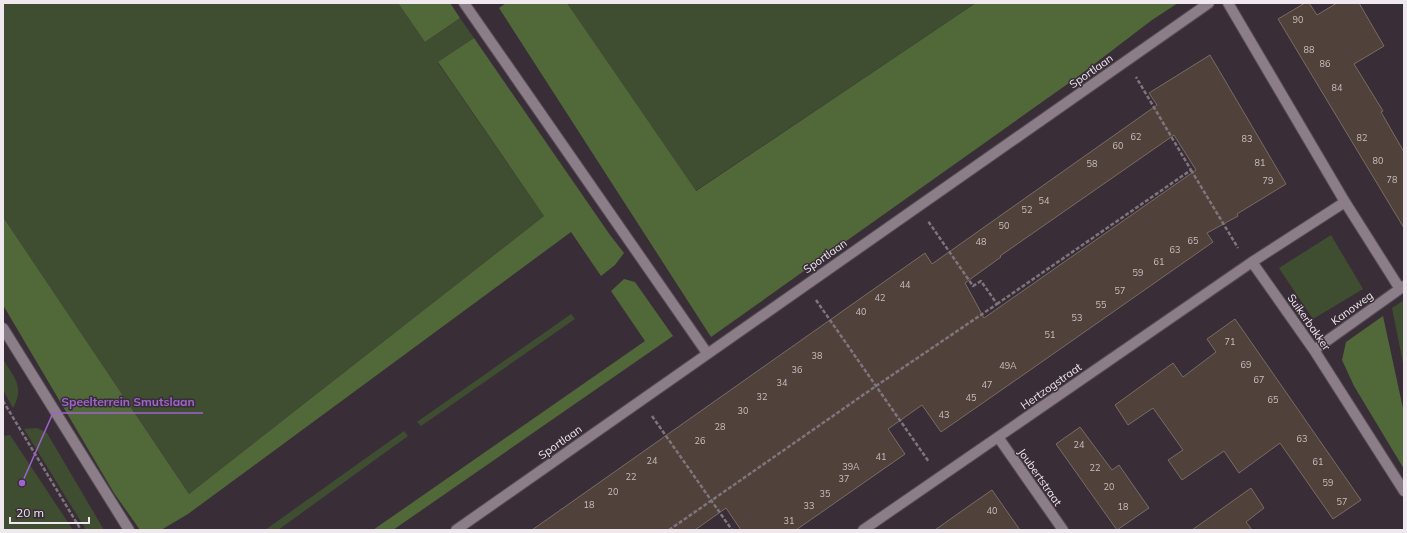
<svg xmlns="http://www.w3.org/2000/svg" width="1407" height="533" viewBox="0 0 1407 533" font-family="Mulish,sans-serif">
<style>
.green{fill:#3f4e30}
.forest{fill:#516839}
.building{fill:#50423a;stroke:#7a6b63;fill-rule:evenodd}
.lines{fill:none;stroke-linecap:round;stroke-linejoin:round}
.minor-casing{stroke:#564d55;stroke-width:12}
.path{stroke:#7e757d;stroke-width:2.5;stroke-dasharray:4 2;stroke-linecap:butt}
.minor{stroke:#8b7e89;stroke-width:10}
.labels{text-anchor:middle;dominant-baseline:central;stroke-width:3;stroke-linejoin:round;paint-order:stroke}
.number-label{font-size:9px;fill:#c7bec1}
.street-label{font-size:11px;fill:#efe8ee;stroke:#392e38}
.leader{fill:none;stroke:#9e64cd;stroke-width:1.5}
.callout-dot{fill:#9e64cd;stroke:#392e38;stroke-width:1.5}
.callout-label{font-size:12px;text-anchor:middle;font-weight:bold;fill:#9e64cd;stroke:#392e38;stroke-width:3;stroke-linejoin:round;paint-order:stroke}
</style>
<rect width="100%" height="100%" fill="#392e38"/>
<path class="green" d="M3,3H398L425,42L460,18L474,38L438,63L544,216L189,494L3,217Z
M567,3H976L695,191Z
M1331,235L1363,289L1313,319L1279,268Z
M1404,300V368L1392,308Z
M571,314L575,319L421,426L417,422Z
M3,359C14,378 25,386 13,408L3,390Z
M37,428L47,433L104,530H86L24,429Z
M404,431L408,436L278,530H265Z
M10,435L73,530H3V436Z"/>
<path class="forest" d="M398,3H450L460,18L425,42Z
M506,3H567L696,191L976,3H1178L1152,20L1076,78L711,337L499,8Z
M474,38L610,235L624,253L615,265L601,276L571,232L188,514L161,530H140L114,493L3,305V217L189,494L544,216L438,62Z
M624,279L635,282L673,336L393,530H373L645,341L611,291Z
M1383,316L1404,413V469L1354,386L1342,360L1346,342Z"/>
<path class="building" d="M1305,3H1309L1317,15L1337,3H1359L1384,46L1354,64L1383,111L1381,112L1404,152V228L1278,19Z
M1210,55L1286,184L1237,214L1238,216L1207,233L1213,242L1023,375L941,432L922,405L888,429L905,454L796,530H741L726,508L695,530H532L925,253L932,264L1157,105L1149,93ZM1174,135L1196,170L984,318L965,283L1001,257L1000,256Z
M1235,319L1361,500L1333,519L1280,443L1239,473L1224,451L1182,480L1168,460L1183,450L1153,408L1128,425L1115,405L1173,363L1183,377L1216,352L1207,339Z
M1080,427L1112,470L1119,465L1149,508L1117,530L1056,444Z
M1251,488L1264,508L1246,522L1252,530H1192Z
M992,490L1020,530H935L966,508Z"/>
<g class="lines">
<g class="minor-casing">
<path id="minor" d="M464,3L707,353
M1228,3L1345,202L1400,289
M1345,202L1252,262L1314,350L1404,491
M3,328L129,530
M1314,350L1404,286
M998,437L1063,530
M456,530L1209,3
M863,530L1252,262"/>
</g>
<path class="path" d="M1191,170L1238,248
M816,300L929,462
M997,304L1191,170L1136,77
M3,401L81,530
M652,416L732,530
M669,530L876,386L997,304L981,281L973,286L928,221"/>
<use href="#minor" class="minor"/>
</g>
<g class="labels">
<g class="number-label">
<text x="1298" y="19">90</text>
<text x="1309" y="49">88</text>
<text x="1325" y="63">86</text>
<text x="1337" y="87">84</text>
<text x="1136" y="136">62</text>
<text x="1362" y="137">82</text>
<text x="1247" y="138">83</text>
<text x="1118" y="145">60</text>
<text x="1378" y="160">80</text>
<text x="1260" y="162">81</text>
<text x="1092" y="163">58</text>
<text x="1392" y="179">78</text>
<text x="1268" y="180">79</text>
<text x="1044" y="200">54</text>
<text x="1027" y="209">52</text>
<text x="1004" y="225">50</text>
<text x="1193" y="240">65</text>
<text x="981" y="241">48</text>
<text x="1175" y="249">63</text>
<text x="1159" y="261">61</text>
<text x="1138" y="272">59</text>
<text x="905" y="284">44</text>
<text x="1120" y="290">57</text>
<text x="880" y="297">42</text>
<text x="1101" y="304">55</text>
<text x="861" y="311">40</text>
<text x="1077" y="317">53</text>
<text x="1050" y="334">51</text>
<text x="1230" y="341">71</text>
<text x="817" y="355">38</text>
<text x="1246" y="364">69</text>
<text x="1008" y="365">49A</text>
<text x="797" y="369">36</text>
<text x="1259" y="379">67</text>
<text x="782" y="382">34</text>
<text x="987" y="384">47</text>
<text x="762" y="396">32</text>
<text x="971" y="397">45</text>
<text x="1273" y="399">65</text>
<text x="743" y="410">30</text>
<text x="944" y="414">43</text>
<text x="720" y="426">28</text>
<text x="1302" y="438">63</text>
<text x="700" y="440">26</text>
<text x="1079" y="444">24</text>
<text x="881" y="456">41</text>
<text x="652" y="460">24</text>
<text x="1318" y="461">61</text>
<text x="851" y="466">39A</text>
<text x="1095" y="467">22</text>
<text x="631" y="476">22</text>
<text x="844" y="478">37</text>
<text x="1328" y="482">59</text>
<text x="1109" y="486">20</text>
<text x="613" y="491">20</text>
<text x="825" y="493">35</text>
<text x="1342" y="501">57</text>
<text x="589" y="504">18</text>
<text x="809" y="505">33</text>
<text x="1123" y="506">18</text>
<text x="992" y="510">40</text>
<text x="789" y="520">31</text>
</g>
<g class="street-label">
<text transform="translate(1091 71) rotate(-35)">Sportlaan</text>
<text transform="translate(825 256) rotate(-35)">Sportlaan</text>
<text transform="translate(1352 308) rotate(-36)">Kanoweg</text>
<text transform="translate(1309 322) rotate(55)">Suikerbakker</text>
<text transform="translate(1051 386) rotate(-35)">Hertzogstraat</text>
<text transform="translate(560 442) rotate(-35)">Sportlaan</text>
<text transform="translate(1040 477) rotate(55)">Joubertstraat</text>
</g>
</g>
<path class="leader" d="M22 483L53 413H203"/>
<circle class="callout-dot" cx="22" cy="483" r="4"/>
<g class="callout-label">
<text x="128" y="406">Speelterrein Smutslaan</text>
</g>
<rect width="1407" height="533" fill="none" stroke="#efe8ee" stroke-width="8"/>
<path d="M10 517v6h79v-6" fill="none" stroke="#efe8ee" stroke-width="2"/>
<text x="16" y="517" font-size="12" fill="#efe8ee" stroke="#392e38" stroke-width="3" paint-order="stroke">20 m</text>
</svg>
